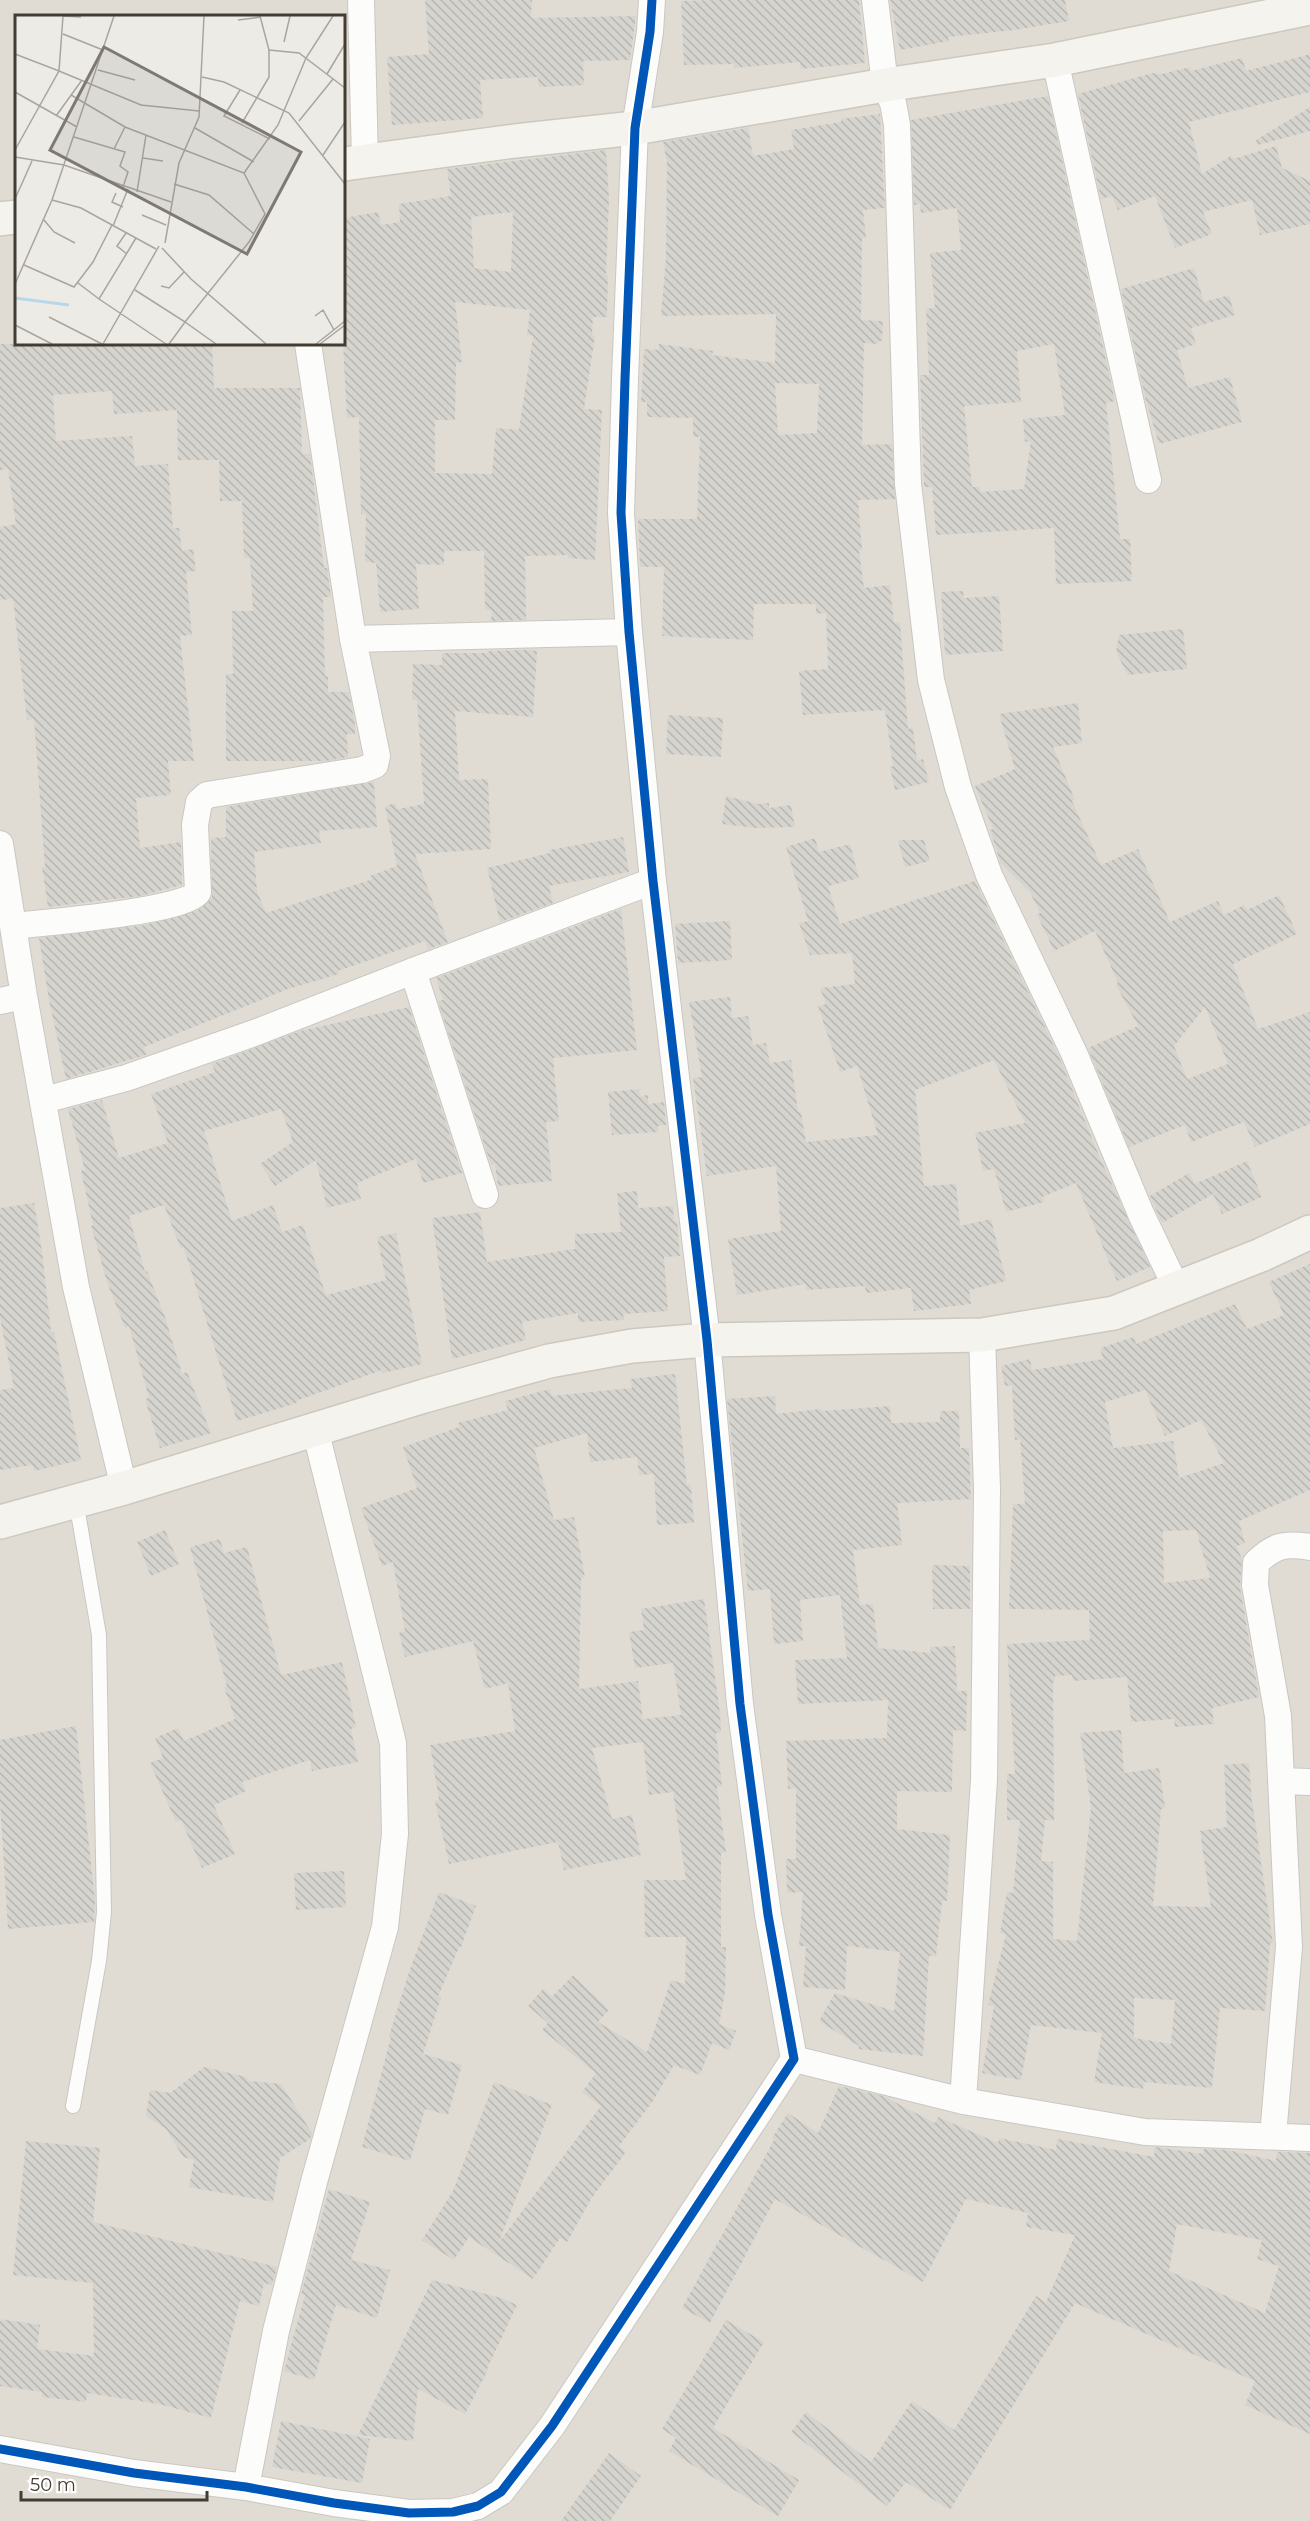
<svg xmlns="http://www.w3.org/2000/svg" width="1310" height="2521" viewBox="0 0 1310 2521" font-family="Montserrat,sans-serif">
<style>
.residential{fill:#e1dcd3;fill-rule:evenodd}
.building{fill:url(#building-back-hatch);fill-rule:evenodd}
.lines{fill:none;stroke-linecap:round;stroke-linejoin:round}
.lane-casing{stroke:#c9c7c2;stroke-width:16}
.street-casing{stroke:#c9c7c2;stroke-width:28}
.secondary-casing{stroke:#ccc8be;stroke-width:36}
.lane{stroke:#fcfcfb;stroke-width:14}
.street{stroke:#fcfcfb;stroke-width:26}
.secondary{stroke:#f5f3ed;stroke-width:33}
.cycleway-casing{stroke:#fff;stroke-width:13}
.cycleway{stroke:#0057b8;stroke-width:9}
.inset-river{fill:none;stroke:#b8d8ea;stroke-width:3}
.inset-road{fill:none;stroke:#a9a59e;stroke-width:1.5}
.view{fill:#7e7972;fill-opacity:0.15;stroke:#7e7972;stroke-width:3}
.inset-edge{fill:none;stroke:#423c33;stroke-width:3}
</style>
<defs>
<pattern id="building-back-hatch" width="6" height="6" patternUnits="userSpaceOnUse" patternTransform="scale(1.5)"><rect width="6" height="6" fill="#d6d4cf"/><path d="M-1 5l2 2M0 0l6 6M5-1l2 2" fill="none" stroke="#b9b7b2"/></pattern>
</defs>
<rect width="100%" height="100%" fill="#edebe6"/>
<path class="residential" d="M0,0H1310V2521H0ZM16,16H344V344H16Z"/>
<path class="building" d="M425,0H532L531,18L636,16L630,60L583,61L584,85L539,87L538,77L480,80L483,118L392,125L387,57L429,54Z
M717,0H859L865,63L801,69L800,62L734,68V64L684,65L681,1Z
M890,0H1065L1069,21L1015,30L948,37L949,41L900,50Z
M1310,54V92L1189,122L1202,174L1232,155L1233,159L1276,146L1282,168L1310,181V224L1260,235L1252,200L1203,212L1212,234L1175,248L1155,196L1118,210L1112,196L1101,199L1078,94L1152,73L1162,74L1190,67L1191,71L1242,58L1246,71Z
M1048,96L1115,401L1106,403L1120,539H1130L1132,581L1056,584L1054,528L936,535L932,487H924L920,375H929L926,309L935,308L930,253L961,250L957,208L921,213L920,204L914,205L911,120ZM1054,344L1065,415L1023,419L1025,442L1031,441L1024,489L980,492V487H972L964,406L1021,402L1017,351Z
M1310,107V131L1258,145L1256,140Z
M880,114L885,208L863,210L866,238H862L861,320L883,321L882,341H878V344L864,343L862,445L892,444L895,499L858,500L862,550H859L864,588L890,585L894,623L900,622L908,729L913,728L917,761L923,759L929,782L895,790L890,767L893,766L885,710L803,715L799,671L828,669L826,613L816,614V604H754L753,640L662,636L664,567H640L638,519H697L700,437H693V418L647,417V402H641L644,349L659,350V344L713,351L712,355L775,363L776,314L661,316L666,257L667,162L663,142L748,128L753,156L794,149L791,130L841,122V119ZM775,383L819,384L817,433L778,435Z
M606,150L609,199L606,275L608,276L607,317H593L592,335L595,336L584,409L602,410L595,560L568,558V555L525,556L526,620L491,621L492,610H485L484,551H444V565L416,564L419,609L380,612L376,563L365,562L366,514H361L359,417L347,418L343,344L344,218L378,212L381,225L400,222L399,204L451,196L447,169ZM513,212L511,272L474,268L471,217ZM455,302L530,310L527,335L533,336L519,430L496,428L492,474L435,473V420H455L456,363L462,362Z
M1194,268L1204,302L1229,295L1235,315L1191,328L1196,344L1177,350L1188,388L1230,377L1242,422L1159,444L1145,397L1121,289Z
M0,344H212L214,388H300L302,454H310L324,568H327L331,597H323L325,676L328,677V692H349L355,725V734H347L348,757L326,761H226V674H233L232,611H253L250,558H244L242,501H220L219,460H178L177,410L114,414L112,391L53,395L56,441L132,436L135,466L168,464L173,528H179L182,551L193,549L196,571L186,572L192,635L180,636L194,761H168L171,795L136,798L140,848L181,842L182,885L140,896L48,907L42,867H45L34,719L27,720L13,599L0,600V527L16,524L8,469L0,470Z
M963,591L964,598L999,596L1003,651L945,655L941,592Z
M1183,629L1187,669L1128,675L1116,652L1119,635Z
M526,650L537,651L533,717L455,711L459,780L488,779L491,849L415,854L448,942L428,949L425,941L338,971L339,974L288,989L144,1047L146,1055L66,1079L49,1000L39,938L145,925L197,911L212,898L211,838L226,837V807L374,782L377,827L319,831L321,843L254,852L257,891L266,913L373,879L370,876L397,866L385,806L395,803L398,809L424,804L417,700H412L413,664L442,665V653H488L489,651Z
M1078,703L1082,743L1053,747L1075,800L1072,801L1101,865L1138,849L1170,922L1218,901L1224,915L1244,905L1247,910L1279,895L1297,934L1233,964L1258,1029L1310,1012V1124L1255,1147L1244,1122L1191,1142L1185,1125L1129,1147L1088,1048L1138,1026L1116,985L1118,983L1095,931L1054,951L1037,915L1040,913L1030,892L1001,864L990,830L993,829L975,786L1015,769L999,714ZM1205,1007L1228,1064L1187,1079L1174,1046Z
M668,715L723,718L721,757L666,754Z
M726,796L758,804L769,803V808L791,805L795,827L756,828L722,824Z
M623,837L629,872L549,886L553,903L500,922L487,868L550,853L549,850Z
M815,838L819,852L850,844L859,878L828,886L840,924L975,881L1060,1059L1100,1158L1150,1267L1117,1281L1076,1183L1042,1197L1044,1202L1006,1212L994,1169L983,1171L975,1133L1025,1123L994,1060L915,1090L924,1186L956,1184L960,1226L991,1219L1006,1281L969,1290L971,1304L914,1311L911,1288L866,1293L865,1286L806,1290V1284L737,1295L728,1239L781,1231L776,1166L707,1176L693,1078L702,1077L689,1002L730,997L732,1018L748,1016L753,1045L766,1043L770,1063L791,1060L798,1112H801L806,1142L878,1135L857,1066L840,1072L818,1006L826,1004L820,988L855,984L852,953L810,955L799,923L808,921L786,847Z
M898,840H924L930,861L905,867Z
M621,909L637,1050L553,1058L559,1121L546,1122L552,1181L498,1186L495,1164L491,1165L438,1001L443,1000L436,978Z
M730,921L732,960L678,963L675,924Z
M409,1007L462,1173L423,1183L416,1159L357,1183L361,1199L327,1208L316,1160L275,1186L260,1164L293,1142L281,1109L204,1131L232,1221L273,1205L282,1232L303,1225L326,1295L386,1280L377,1237L396,1233L422,1364L383,1373L382,1370L296,1401L297,1403L237,1421L184,1248L181,1249L164,1205L129,1216L145,1272L147,1271L166,1320L182,1374L187,1372L211,1433L160,1448L145,1399L149,1398L129,1326L125,1328L107,1282L91,1226L93,1225L81,1171L85,1170L68,1109L102,1100L119,1158L168,1143L151,1094L215,1072L212,1064L300,1031Z
M639,1089L640,1096L648,1095V1104L664,1102L666,1125L658,1126V1132L612,1135L608,1092Z
M1247,1161L1262,1197L1222,1214L1213,1194L1162,1223L1150,1196L1189,1173L1195,1184Z
M637,1191L638,1208L673,1206L674,1222L677,1221L680,1256L664,1257L668,1311L623,1314L624,1320L578,1322V1313L522,1322L526,1340L452,1359L432,1218L480,1212L487,1262L575,1249V1234L621,1232L617,1193Z
M34,1203L42,1251L51,1332H54L81,1460L34,1471L32,1465L0,1470V1390L14,1388L0,1318V1208Z
M1310,1264V1490L1239,1521L1245,1543L1237,1546L1242,1560L1240,1587L1259,1697L1212,1708L1214,1724L1175,1727L1174,1719L1131,1722L1127,1677L1073,1681L1072,1675L1055,1676V1682H1053L1054,1820H1045L1041,1861L1053,1862V1939L1077,1941L1091,1807L1080,1733L1121,1730L1124,1773L1159,1768L1165,1808L1161,1809L1153,1906L1211,1907L1200,1831L1227,1827L1224,1765L1249,1763L1252,1801L1273,1943L1270,1944L1265,2011L1220,2008L1212,2088L1144,2082L1143,2089L1094,2082L1102,2033L1031,2025L1021,2080L982,2073L994,2006L988,2005L1006,1934L1000,1933L1007,1892L1013,1893L1020,1820H1007V1774H1015L1007,1644L1090,1640L1089,1610L1009,1609L1013,1504H1025L1020,1439L1015,1440L1012,1385L1005,1386L1001,1366L1030,1359L1032,1370L1103,1359L1100,1348L1134,1337L1136,1344L1235,1304L1247,1329L1284,1315L1269,1282ZM1145,1390L1165,1436L1201,1420L1224,1463L1179,1478L1173,1441L1113,1448L1105,1402ZM1196,1530L1210,1578L1164,1583L1163,1531ZM1134,1998L1175,2000L1171,2044L1134,2038Z
M675,1374L687,1485L691,1484L694,1523L657,1525L654,1474L639,1475L637,1457L590,1462L587,1433L534,1448L554,1520L574,1517L585,1578H581L579,1689L638,1681L643,1719L681,1715L673,1663L635,1668L629,1632L644,1630L641,1609L704,1599L720,1713L721,1733H716L722,1786L717,1787L726,1852L721,1853V1947H726L725,1992L719,2024L736,2031L729,2050L712,2043L700,2075L674,2065L653,2101L619,2146L626,2152L591,2199L567,2242L560,2238L533,2279L469,2237L454,2260L422,2240L453,2191L494,2082L552,2105L499,2242L601,2106L582,2092L596,2073L542,2030L548,2023L528,2006L543,1989L552,1997L573,1975L609,2010L598,2022L647,2052L671,1980L685,1984L686,1937H645L644,1880H686L673,1792L649,1795L643,1742L592,1748L612,1819L632,1815L641,1855L564,1870L558,1842L449,1864L435,1801L439,1800L430,1745L515,1731L508,1683L485,1689L473,1641L405,1657L399,1633L405,1631L393,1562L382,1566L361,1508L417,1488L403,1447L459,1427L458,1423L508,1410L505,1401L550,1389L552,1396L632,1388L630,1379Z
M775,1396L776,1414L821,1409L822,1411L890,1406L891,1423L940,1422V1411H959L960,1448H969L971,1499L897,1503L902,1545L853,1550L860,1605L873,1604L878,1648L931,1653L930,1647L955,1646L957,1691H967L966,1731L953,1730L952,1792L897,1791V1829L950,1835L947,1901H942L936,1956H929L923,2056L859,2049V2046L819,2021L835,1993L894,2011L900,1952L847,1946L845,1990L803,1987L806,1946H799L803,1892L787,1893L786,1859H796V1788L788,1789L786,1741L887,1738L888,1700L798,1704L795,1660L847,1658L840,1595L800,1600L803,1641L774,1644L770,1589L748,1591L727,1399Z
M165,1530L179,1564L151,1576L137,1542Z
M220,1539L224,1553L247,1547L281,1675L342,1662L356,1727L351,1729L358,1762L312,1771L310,1760L242,1782L246,1791L214,1805L235,1854L202,1868L181,1820L176,1822L150,1763L163,1758L155,1738L178,1728L184,1741L235,1719L224,1687H227L190,1547Z
M932,1565L970,1566V1609H933Z
M76,1726L95,1900L94,1922L8,1929L0,1801V1740Z
M344,1871L346,1907L296,1910L294,1873Z
M439,1892L476,1906L461,1947H459L438,1997L441,1998L423,2054L462,2065L448,2115L425,2109L410,2161L362,2147L391,2037L389,2036L410,1969Z
M204,2067L246,2077L249,2081L281,2084L312,2133L310,2139L280,2158L273,2202L189,2187L194,2160L183,2157L166,2129L146,2116L150,2090L170,2093Z
M839,2086L883,2096L935,2123L938,2117L998,2143L999,2138L1056,2150L1057,2139L1154,2157L1155,2147L1203,2154L1204,2149L1227,2150L1276,2161L1277,2152L1310,2153V2434L1245,2405L1255,2381L1075,2303L950,2510L906,2482L887,2506L791,2432L806,2412L871,2462L912,2401L954,2430L1036,2296L1046,2302L1075,2235L1026,2227L1028,2213L966,2199L923,2282L775,2199L710,2323L682,2308L774,2140L772,2138L788,2113L818,2133ZM1177,2224L1262,2240L1257,2259L1279,2266L1265,2313L1169,2271Z
M26,2141L100,2148L93,2222L277,2267L272,2285L264,2283L259,2306L240,2301L211,2418L159,2404L87,2393L86,2402L42,2397V2392L0,2386V2319L40,2325L37,2349L94,2356L93,2283L13,2275Z
M329,2189L370,2202L351,2260L390,2270L377,2318L336,2305L314,2380L284,2371L305,2295L301,2294Z
M432,2280L501,2298L517,2305L487,2369L488,2370L465,2414L418,2389L413,2441L358,2435Z
M726,2320L764,2342L713,2428L799,2480L778,2516L669,2451L676,2438L662,2429Z
M281,2421L370,2439L362,2483L272,2467Z
M609,2453L641,2476L610,2521H561Z"/>
<g class="lines">
<g class="lane-casing">
<path id="lane" d="M73,2106L99,1961L104,1912L99,1635L76,1501"/>
</g>
<g class="street-casing">
<path id="street" d="M361,0L365,161
M875,0L885,85L893,103L897,125L908,484L931,680L958,787L989,875L1074,1053L1141,1214L1177,1289
M1055,60L1148,480
M353,639L629,632
M0,844L24,996L76,1287L124,1488
M13,926C41,923 188,911 198,892L195,825L199,802L207,795L362,770L375,765L377,756L353,639L308,344
M413,971L485,1195
M0,1001L24,996
M44,1100L126,1078L257,1032L413,971L653,881
M1281,1781L1310,1782
M794,2059L963,2101L1145,2132L1310,2138
M963,2101L984,1780L987,1489L982,1335
M1273,2136L1289,1947L1278,1716L1255,1585L1256,1563C1274,1545 1285,1543 1310,1547
M0,2449L134,2473L246,2487L334,2503L409,2513L453,2512L478,2506L501,2492L552,2426L794,2059L768,1915L740,1704L707,1340L653,881L629,632L621,513L625,379L635,128L650,32L652,0
M246,2487L276,2331L314,2182L385,1927L395,1834L393,1743L315,1429"/>
</g>
<g class="secondary-casing">
<path id="secondary" d="M344,164L515,141L635,128L885,85L1055,60L1310,8
M0,219L16,217
M0,1522L124,1488L424,1396L549,1361L632,1346L707,1340L982,1335L1114,1313L1261,1255L1310,1232"/>
</g>
<use href="#lane" class="lane"/>
<use href="#street" class="street"/>
<use href="#secondary" class="secondary"/>
<g class="cycleway-casing">
<path id="cycleway" d="M0,2449L134,2473L246,2487L334,2503L409,2513L453,2512L478,2506L501,2492L552,2426L794,2059L768,1915L740,1704L707,1340L653,881L629,632L621,513L625,379L635,128L650,32L652,0"/>
</g>
<use href="#cycleway" class="cycleway"/>
</g>
<g transform="translate(15 15)">
<rect width="330" height="330" fill="#edebe6"/>
<path class="inset-river" d="M0,283L54,290"/>
<path class="inset-road" d="M48,1L66,2M223,5L246,2M48,19L88,35M269,27L275,1M254,35L284,38L330,73M0,39L44,56L48,1M83,55L120,65M312,59L330,29M187,62L209,67L274,98L330,169M225,75L209,101L255,124M0,77L62,112M56,80L110,112L229,158L250,199L234,227L170,307L120,275M41,101L67,65M284,106L318,64M227,108L254,62V35L245,1M180,113L239,147M59,122L110,137L105,151L113,157L108,172M99,134L110,112M0,135L44,56L126,90L184,96M308,140L330,107M0,142L49,150L156,187M128,143L148,146M229,158L263,110L291,43L318,1M159,169L194,180L239,219M122,177L131,120M101,178L97,187L108,192M0,184L17,146M37,185L66,193L141,234M127,200L151,210M29,205L39,217L60,228M98,211L113,174M111,218L102,231L112,239M150,228L164,148L184,102L189,1M147,233L176,264L251,329M9,250L59,272L78,247L97,210M63,268L84,284L121,223M0,269L37,185L99,1M146,271L154,273L169,257M84,284L151,329M300,301L308,295L319,315M34,302L87,329M0,310L37,329M88,329L144,231M154,329L170,307L201,329M301,329L330,306M305,329L330,310"/>
<path class="view" d="M89,32L286,137L232,239L35,135Z"/>
<rect width="330" height="330" class="inset-edge"/>
</g>
<path d="M21 2491v9h186v-9" fill="none" stroke="#423c33" stroke-width="3"/>
<text x="30" y="2491" font-size="18" fill="#423c33" stroke="#ffffff" stroke-width="4.5" paint-order="stroke">50 m</text>
</svg>
